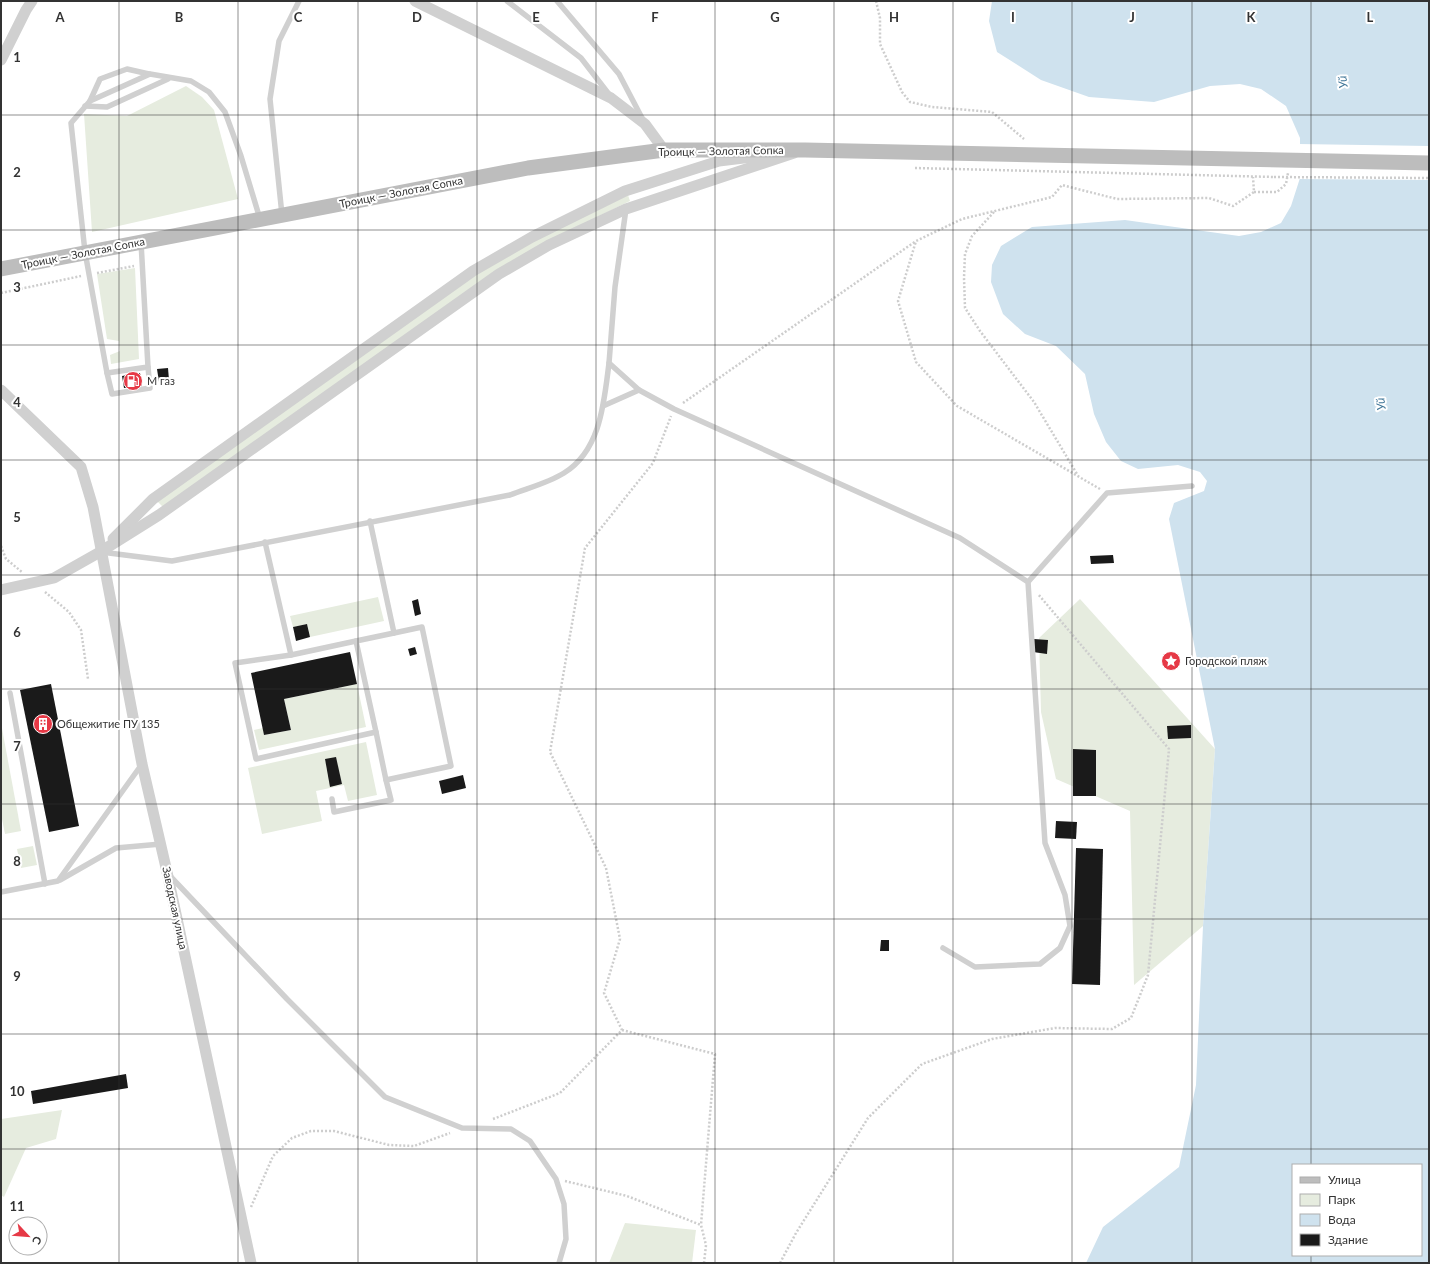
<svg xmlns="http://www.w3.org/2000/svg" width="1430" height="1264" font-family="Lato,sans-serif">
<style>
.green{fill:#e6ecdf}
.water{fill:#cfe2ee;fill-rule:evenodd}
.pier{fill:#fff}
.building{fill:#1a1a1a}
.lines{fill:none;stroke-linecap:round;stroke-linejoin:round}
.path{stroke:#cdcdcd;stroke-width:2.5;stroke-dasharray:2 2;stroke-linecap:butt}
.lane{stroke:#d0d0d0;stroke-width:5.5}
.street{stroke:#d0d0d0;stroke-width:11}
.secondary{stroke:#bdbdbd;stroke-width:15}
.path-bridge{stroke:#cdcdcd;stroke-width:2.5;stroke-dasharray:2 2;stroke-linecap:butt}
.grid{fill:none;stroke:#333;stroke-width:1;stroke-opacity:0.55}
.labels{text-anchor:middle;stroke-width:4;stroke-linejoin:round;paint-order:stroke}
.street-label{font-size:11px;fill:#333;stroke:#fff}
.poi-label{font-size:11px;fill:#333;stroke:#fff;text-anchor:start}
.water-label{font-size:12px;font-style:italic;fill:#3f7597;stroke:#fff}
.grid-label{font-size:13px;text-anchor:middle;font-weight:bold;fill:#333;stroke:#fff;stroke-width:4;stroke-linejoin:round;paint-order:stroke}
</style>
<rect width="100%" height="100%" fill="#fff"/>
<g class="green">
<path d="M 186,86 L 202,97 L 214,110 L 238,199 L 92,232 L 84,114 L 127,116 Z"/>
<path d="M 628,195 L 630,201 L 568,231 L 163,507 L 157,501 L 469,279 L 513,251 Z"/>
<path d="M 135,268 L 139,359 L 111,364 L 110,355 L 120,351 L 119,341 L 107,339 L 97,274 Z"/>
<path d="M 378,597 L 384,621 L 310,637 L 307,624 L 293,627 L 290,616 Z"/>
<path d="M 1080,599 L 1215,749 L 1203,926 L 1134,985 L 1130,811 L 1056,779 L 1041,712 L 1039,638 Z"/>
<path d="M 357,684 L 366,727 L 259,750 L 254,730 L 263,728 L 264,735 L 291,730 L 284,699 Z"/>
<path d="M 1,723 L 21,831 L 5,834 L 1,814 Z"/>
<path d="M 366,742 L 377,795 L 348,801 L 344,785 L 316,791 L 322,821 L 262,834 L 248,768 Z"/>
<path d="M 33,846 L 37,865 L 21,868 L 17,849 Z"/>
<path d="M 62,1110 L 56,1139 L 26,1148 L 4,1197 L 1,1195 L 1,1119 Z"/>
<path d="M 625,1223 L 696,1230 L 692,1263 L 609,1263 Z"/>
</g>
<path class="water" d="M 992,1 L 1429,1 L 1429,1263 L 1086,1263 L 1103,1227 L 1179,1167 L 1196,1085 L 1203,926 L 1215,749 L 1169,519 L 1174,503 L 1204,491 L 1207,481 L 1200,472 L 1178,465 L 1138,469 L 1121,461 L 1106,442 L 1094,414 L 1085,374 L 1056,346 L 1025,334 L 1003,314 L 991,282 L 992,265 L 1001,246 L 1032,227 L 1125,220 L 1239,236 L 1261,232 L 1281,223 L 1291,206 L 1300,178 L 1300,138 L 1286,106 L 1261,89 L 1240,84 L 1210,86 L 1154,102 L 1089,97 L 1041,80 L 997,52 L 989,21 ZM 1293,1165 L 1421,1165 L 1421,1255 L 1293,1255 Z"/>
<path class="pier" d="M 1298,144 L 1429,146 L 1429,180 L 1298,179 Z"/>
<g class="building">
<path d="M 168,368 L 169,380 L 159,382 L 157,369 Z"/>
<path d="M 140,373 L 142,386 L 124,388 L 122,376 Z"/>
<path d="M 1113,555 L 1114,563 L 1091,564 L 1090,556 Z"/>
<path d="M 418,599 L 421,614 L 415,616 L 412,601 Z"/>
<path d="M 307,624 L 310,637 L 296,641 L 293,627 Z"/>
<path d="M 1034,639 L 1048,640 L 1047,654 L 1033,652 Z"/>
<path d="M 415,647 L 417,654 L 410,656 L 408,649 Z"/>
<path d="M 350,652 L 357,684 L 284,699 L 291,730 L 264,735 L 251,673 Z"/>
<path d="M 51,684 L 79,826 L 49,832 L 20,690 Z"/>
<path d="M 1191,725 L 1191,738 L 1168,739 L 1167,726 Z"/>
<path d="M 1073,749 L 1096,750 L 1096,796 L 1073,796 Z"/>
<path d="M 336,757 L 342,784 L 330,787 L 325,759 Z"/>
<path d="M 463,775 L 466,788 L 442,794 L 439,781 Z"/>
<path d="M 1056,821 L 1077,822 L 1076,839 L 1055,838 Z"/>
<path d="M 1076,848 L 1103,849 L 1100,985 L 1072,984 Z"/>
<path d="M 881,940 L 889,940 L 889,951 L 880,951 Z"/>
<path d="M 126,1074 L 128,1088 L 33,1104 L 31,1091 Z"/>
</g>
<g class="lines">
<g class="path">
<path d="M 876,1 L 880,18 L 880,44 L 902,92 L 910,102 L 932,107 L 992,112 L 1024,139"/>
<path d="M 915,168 L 1274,177"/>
<path d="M 1254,192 L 1277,192 L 1286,184 L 1288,173"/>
<path d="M 994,212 L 972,236 L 965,254 L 964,278 L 965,308 L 980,331 L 1034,402 L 1077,474"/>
<path d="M 97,273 L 134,266"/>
<path d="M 1,293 L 81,276"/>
<path d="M 683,403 L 916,241"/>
<path d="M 1100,489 L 957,406 L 916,362 L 898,301 L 916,241 L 962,219 L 1052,197 L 1062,185 L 1117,199 L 1209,198 L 1233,206 L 1254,192 L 1253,177"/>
<path d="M 1,546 L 6,559 L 22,572"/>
<path d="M 45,592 L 69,612 L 81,630 L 88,679"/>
<path d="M 622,1030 L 715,1054 L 701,1225"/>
<path d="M 493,1119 L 560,1093 L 622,1030 L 604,993 L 620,939 L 606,868 L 550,752 L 585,548 L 653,463 L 671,416"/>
<path d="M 565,1181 L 627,1196 L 701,1225 L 706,1245 L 704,1263"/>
<path d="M 251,1207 L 273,1156 L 292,1138 L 311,1131 L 334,1131 L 389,1145 L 414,1146 L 450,1133"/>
<path d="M 780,1263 L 796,1233 L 868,1118 L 922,1064 L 992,1039 L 1055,1028 L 1112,1029 L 1131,1018 L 1148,975 L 1169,749 L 1038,594"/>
</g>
<g class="lane">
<path d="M 507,1 L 581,58 L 608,93"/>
<path d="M 557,1 L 619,74 L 642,118"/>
<path d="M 90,101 L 100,79 L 127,69 L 149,74"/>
<path d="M 85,106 L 107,107 L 168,79"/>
<path d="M 626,209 L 615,287 L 609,363 L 639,390 L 674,409 L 960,538 L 1028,582 L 1045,843 L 1065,895 L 1070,926 L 1060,948 L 1040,964 L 975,967 L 943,948"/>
<path d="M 282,215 L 270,99 L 279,41 L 299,1"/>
<path d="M 141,242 L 148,367 L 107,373 L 85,252 L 71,123 L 90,101 L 150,74 L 191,81 L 209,92 L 225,112 L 241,156 L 260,219"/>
<path d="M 107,373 L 112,394 L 150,388 L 148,367"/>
<path d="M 603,406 L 639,390"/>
<path d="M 265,542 L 291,655 L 356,641"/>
<path d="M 101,552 L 172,561 L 510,495 C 528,488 548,483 564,473 C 601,450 604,402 609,363"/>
<path d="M 1028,582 L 1107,493 L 1192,486"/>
<path d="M 291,655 L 235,663 L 256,759 L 376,732 L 356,641 L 394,633 L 370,521"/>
<path d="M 10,693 L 45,884"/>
<path d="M 376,732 L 386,780 L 451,766 L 422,627 L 394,633"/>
<path d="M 332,799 L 334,812 L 391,800 L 386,780"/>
<path d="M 170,876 L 287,999 L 385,1097 L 462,1128 L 511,1129 L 530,1141 L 556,1179 L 564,1204 L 566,1239 L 559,1263"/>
<path d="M 60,880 L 116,848 L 161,844"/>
<path d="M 1,892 L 58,881 L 142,764"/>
</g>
<g class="street">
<path d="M 415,1 L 611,98 L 645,124 L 664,150"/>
<path d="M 1,60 L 26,10 L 32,1"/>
<path d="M 1,390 L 81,467 L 93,507 L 142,764 L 167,872 L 251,1263"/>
<path d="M 113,539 L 153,499 L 473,271 L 532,237 L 625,191 L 719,161 L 760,156"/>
<path d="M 1,590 L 54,578 L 100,552 L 159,515 L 499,274 L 549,245 L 626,209 L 794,153"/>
</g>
<path class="secondary" d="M 1,269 L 528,168 L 664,150 L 805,150 L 1429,163"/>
<path class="path-bridge" d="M 1274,177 L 1429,178"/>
</g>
<path class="grid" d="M 119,1 L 119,1263M 238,1 L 238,1263M 358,1 L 358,1263M 477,1 L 477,1263M 596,1 L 596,1263M 715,1 L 715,1263M 834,1 L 834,1263M 953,1 L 953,1263M 1072,1 L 1072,1263M 1192,1 L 1192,1263M 1311,1 L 1311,1165M 1,115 L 1429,115M 1,230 L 1429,230M 1,345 L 1429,345M 1,460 L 1429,460M 1,575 L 1429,575M 1,689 L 1429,689M 1,804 L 1429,804M 1,919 L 1429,919M 1,1034 L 1429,1034M 1,1149 L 1429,1149M 1311,1255 L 1311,1263"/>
<defs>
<g id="fuel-disc" transform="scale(1)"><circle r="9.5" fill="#e63946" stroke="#fff"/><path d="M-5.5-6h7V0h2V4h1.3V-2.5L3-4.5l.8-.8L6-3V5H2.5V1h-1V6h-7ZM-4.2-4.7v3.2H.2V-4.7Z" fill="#fff"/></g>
<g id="sight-disc" transform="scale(1)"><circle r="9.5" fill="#e63946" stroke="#fff"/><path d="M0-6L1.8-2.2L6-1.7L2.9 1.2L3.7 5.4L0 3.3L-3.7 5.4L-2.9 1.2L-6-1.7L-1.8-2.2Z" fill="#fff"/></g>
<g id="building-disc" transform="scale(1)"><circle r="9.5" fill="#e63946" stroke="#fff"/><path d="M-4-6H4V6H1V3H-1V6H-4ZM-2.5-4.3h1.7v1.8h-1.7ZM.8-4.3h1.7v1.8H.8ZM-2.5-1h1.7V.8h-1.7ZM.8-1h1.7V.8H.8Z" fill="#fff"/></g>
</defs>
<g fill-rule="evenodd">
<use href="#fuel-disc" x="133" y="381"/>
<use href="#sight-disc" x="1171" y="661"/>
<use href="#building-disc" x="43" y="724"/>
</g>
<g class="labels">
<g class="street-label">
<text transform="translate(721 151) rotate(-1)" y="4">Троицк — Золотая Сопка</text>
<text transform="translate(401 192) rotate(-11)" y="4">Троицк — Золотая Сопка</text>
<text transform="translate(83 253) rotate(-11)" y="4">Троицк — Золотая Сопка</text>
<text transform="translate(175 908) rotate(78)" y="4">Заводская улица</text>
</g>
<g class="poi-label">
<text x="147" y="385">М газ</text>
<text x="1185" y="665">Городской пляж</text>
<text x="57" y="728">Общежитие ПУ 135</text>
</g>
<g class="water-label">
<text transform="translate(1343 82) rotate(-97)" y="4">Уй</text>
<text transform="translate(1381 404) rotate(-97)" y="4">Уй</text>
</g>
</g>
<g class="grid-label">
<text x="60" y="22">A</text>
<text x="179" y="22">B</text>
<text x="298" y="22">C</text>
<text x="417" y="22">D</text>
<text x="536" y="22">E</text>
<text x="655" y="22">F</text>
<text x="775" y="22">G</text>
<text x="894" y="22">H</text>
<text x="1013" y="22">I</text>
<text x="1132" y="22">J</text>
<text x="1251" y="22">K</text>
<text x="1370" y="22">L</text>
<text x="17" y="62">1</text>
<text x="17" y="177">2</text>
<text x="17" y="292">3</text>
<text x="17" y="407">4</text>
<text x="17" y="522">5</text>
<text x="17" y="637">6</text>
<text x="17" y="751">7</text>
<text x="17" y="866">8</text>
<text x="17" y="981">9</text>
<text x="17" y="1096">10</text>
<text x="17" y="1211">11</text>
</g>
<rect width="1430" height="1264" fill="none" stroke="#333333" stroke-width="4"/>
<rect x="1292" y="1164" width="130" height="92" fill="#ffffff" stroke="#adadad"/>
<rect x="1300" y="1177" width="20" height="6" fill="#bdbdbd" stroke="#adadad"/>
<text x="1328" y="1184" font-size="12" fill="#333333">Улица</text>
<rect x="1300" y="1194" width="20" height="12" fill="#e6ecdf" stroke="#adadad"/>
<text x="1328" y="1204" font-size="12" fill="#333333">Парк</text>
<rect x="1300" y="1214" width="20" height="12" fill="#cfe2ee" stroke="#adadad"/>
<text x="1328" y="1224" font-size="12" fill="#333333">Вода</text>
<rect x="1300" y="1234" width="20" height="12" fill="#1a1a1a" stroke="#adadad"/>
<text x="1328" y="1244" font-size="12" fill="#333333">Здание</text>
<g transform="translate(28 1236) rotate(116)"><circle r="19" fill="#ffffff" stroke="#adadad"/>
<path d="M0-3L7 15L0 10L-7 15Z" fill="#e63946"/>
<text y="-6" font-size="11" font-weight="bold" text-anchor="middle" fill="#333333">С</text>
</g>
</svg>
